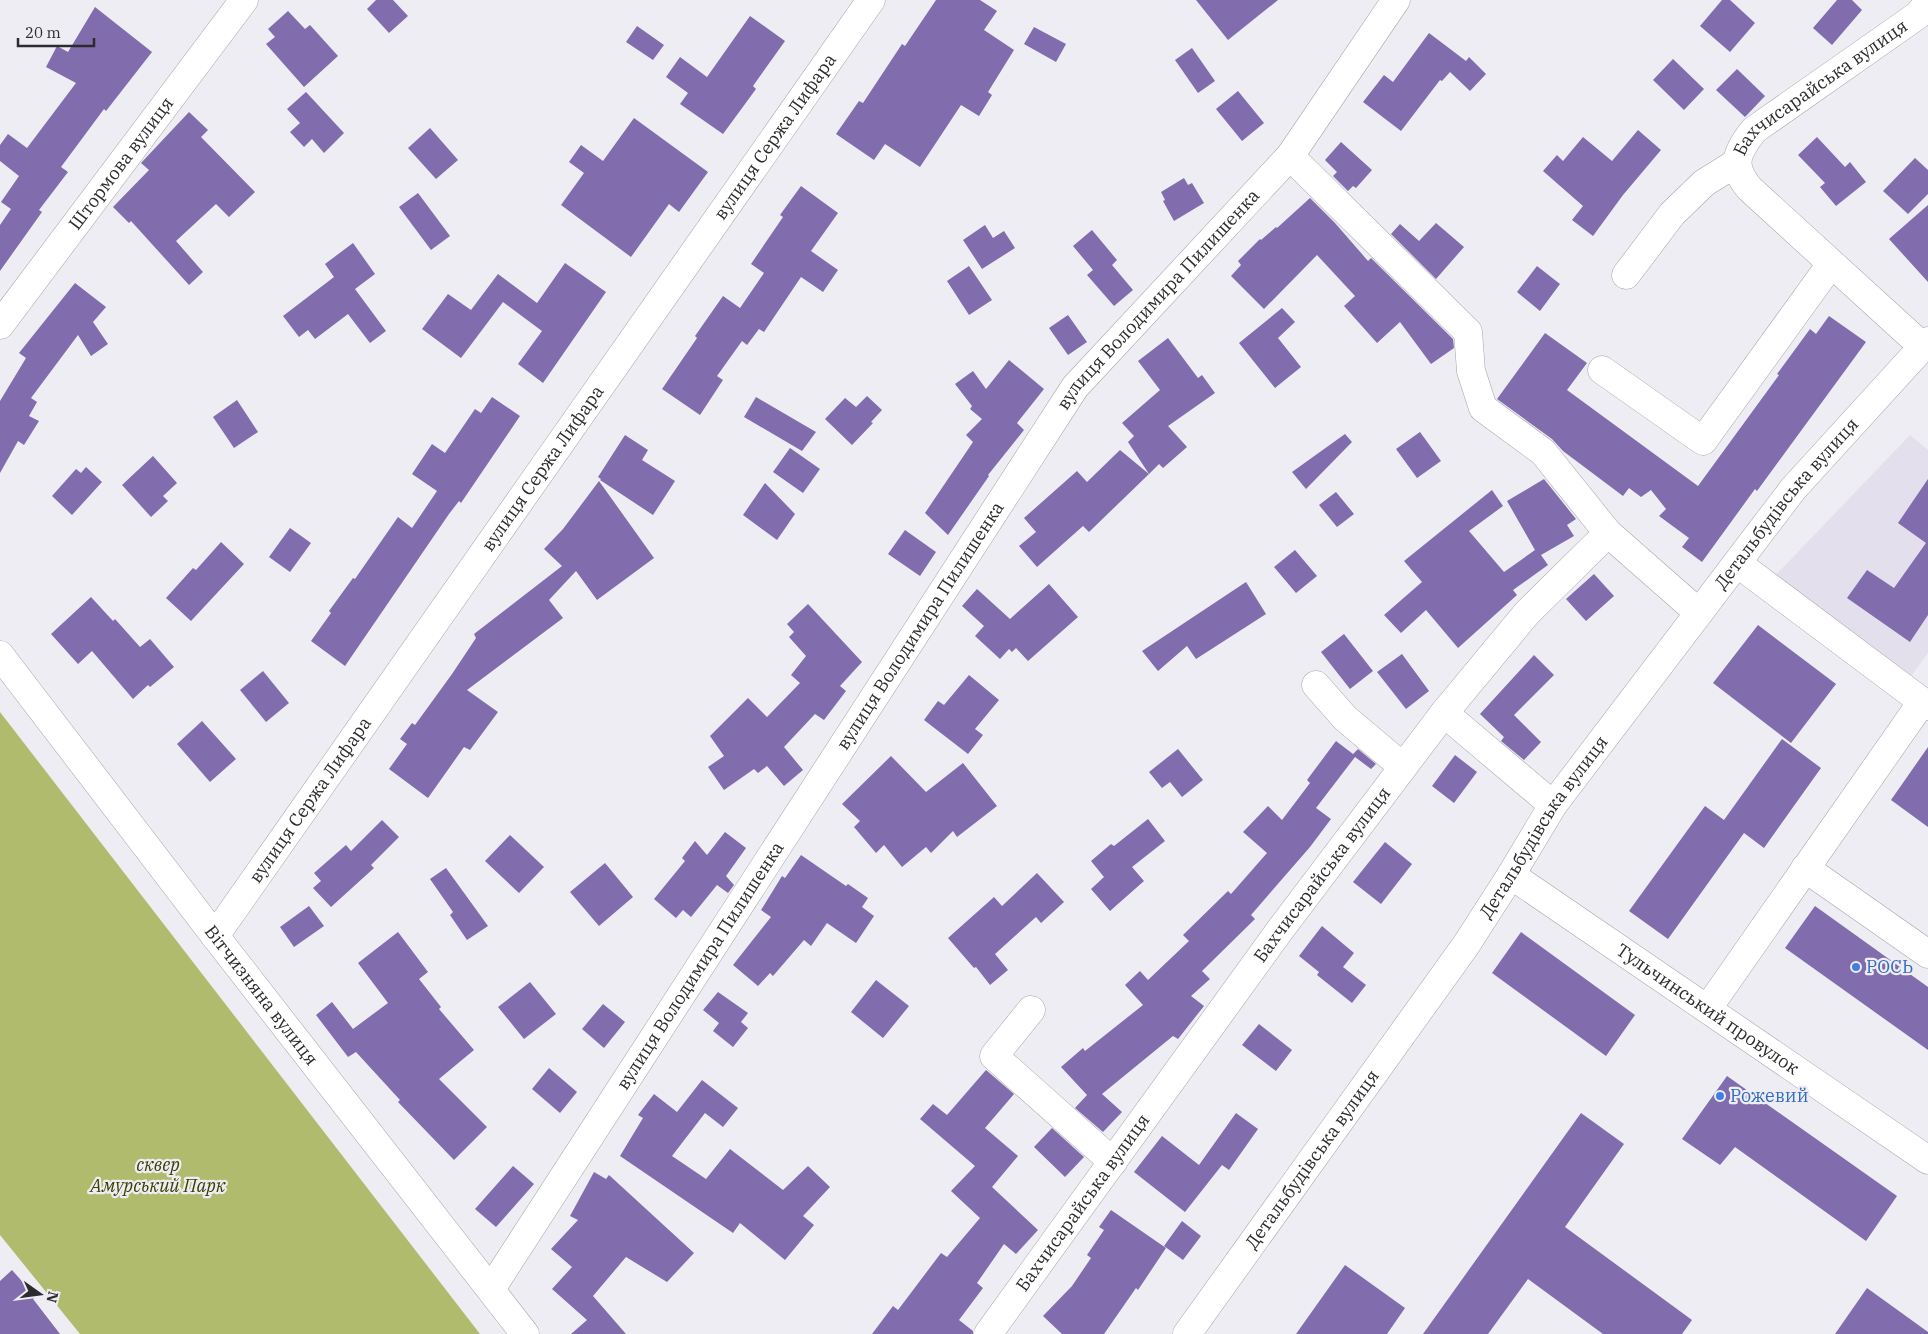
<svg xmlns="http://www.w3.org/2000/svg" width="1928" height="1334" font-family="'IBM Plex Serif',serif">
<style>
.built{fill:#e3dfed}
.forest{fill:#b0bb6d}
.building{fill:#816cae}
.lines{fill:none;stroke-linecap:round;stroke-linejoin:round}
.minor-casing{stroke:#a6a4aa;stroke-width:29}
.minor{stroke:#fff;stroke-width:28}
.shop-dot{fill:#3f7fe0;stroke:#eeedf3;stroke-width:2}
.labels{text-anchor:middle;stroke-width:4.5;stroke-linejoin:round;paint-order:stroke}
.street-label{font-size:18px;fill:#2c2c2e;stroke:#eeedf3}
.shop-label{font-size:18px;fill:#366cbe;stroke:#eeedf3;text-anchor:start}
.park-label{font-size:18px;font-style:italic;fill:#3a4001;stroke:#eeedf3}
</style>
<rect width="100%" height="100%" fill="#eeedf3"/>
<path class="built" d="M 1910,435 L 1928,450 L 1928,653 L 1909,679 L 1771,580 Z"/>
<path class="forest" d="M 0,712 L 480,1334 L 80,1334 L 0,1235 Z"/>
<g class="building">
<path d="M 376,0 L 393,0 L 408,16 L 389,33 L 367,9 Z"/>
<path d="M 936,0 L 980,0 L 997,11 L 984,30 L 1014,50 L 988,92 L 992,95 L 979,116 L 961,105 L 920,167 L 885,144 L 874,160 L 836,134 L 859,101 L 863,103 L 902,44 L 905,46 Z"/>
<path d="M 1196,0 L 1278,0 L 1228,40 Z"/>
<path d="M 1722,0 L 1730,0 L 1755,23 L 1730,52 L 1700,26 Z"/>
<path d="M 1837,0 L 1852,0 L 1862,10 L 1832,45 L 1813,28 Z"/>
<path d="M 95,7 L 152,52 L 106,111 L 104,109 L 61,167 L 68,172 L 39,210 L 42,212 L 0,271 L 0,225 L 11,209 L 1,202 L 19,176 L 0,161 L 0,145 L 8,134 L 27,148 L 76,83 L 46,67 L 57,46 L 68,52 Z"/>
<path d="M 288,11 L 305,29 L 310,25 L 338,56 L 304,87 L 266,44 L 275,37 L 268,29 Z"/>
<path d="M 750,16 L 785,41 L 753,86 L 756,89 L 723,134 L 680,104 L 688,93 L 666,77 L 680,57 L 707,77 Z"/>
<path d="M 637,26 L 664,45 L 653,60 L 626,42 Z"/>
<path d="M 1034,27 L 1066,44 L 1056,62 L 1024,44 Z"/>
<path d="M 1429,33 L 1466,61 L 1469,57 L 1486,74 L 1470,91 L 1450,72 L 1442,81 L 1440,80 L 1401,131 L 1363,102 L 1384,75 L 1393,82 Z"/>
<path d="M 1192,48 L 1215,81 L 1198,93 L 1175,60 Z"/>
<path d="M 1673,59 L 1704,89 L 1684,110 L 1653,80 Z"/>
<path d="M 1737,69 L 1765,96 L 1745,117 L 1716,90 Z"/>
<path d="M 1238,91 L 1264,123 L 1242,141 L 1216,109 Z"/>
<path d="M 306,92 L 344,133 L 324,153 L 312,139 L 304,147 L 290,132 L 300,123 L 287,109 Z"/>
<path d="M 189,112 L 208,130 L 201,137 L 255,192 L 229,217 L 216,204 L 176,241 L 203,272 L 189,285 L 131,221 L 129,223 L 113,207 L 149,170 L 141,163 Z"/>
<path d="M 634,118 L 708,172 L 679,212 L 669,204 L 631,257 L 561,205 L 584,173 L 569,162 L 581,145 L 603,161 Z"/>
<path d="M 430,128 L 458,160 L 436,179 L 408,148 Z"/>
<path d="M 1638,130 L 1661,150 L 1623,195 L 1593,236 L 1572,220 L 1583,206 L 1543,171 L 1557,155 L 1563,161 L 1583,137 L 1612,161 Z"/>
<path d="M 1817,137 L 1845,167 L 1850,162 L 1866,182 L 1836,206 L 1820,187 L 1825,183 L 1798,155 Z"/>
<path d="M 1341,142 L 1372,170 L 1356,188 L 1353,186 L 1348,191 L 1333,176 L 1337,172 L 1325,160 Z"/>
<path d="M 1915,158 L 1928,170 L 1928,194 L 1908,214 L 1883,191 Z"/>
<path d="M 1184,178 L 1188,185 L 1192,183 L 1204,203 L 1174,221 L 1163,201 L 1165,200 L 1161,192 Z"/>
<path d="M 801,186 L 838,213 L 811,251 L 838,270 L 823,292 L 801,277 L 764,332 L 759,329 L 747,345 L 742,341 L 717,376 L 723,380 L 700,415 L 662,389 L 697,338 L 695,336 L 723,296 L 740,308 L 764,273 L 751,264 L 783,217 L 780,215 Z"/>
<path d="M 418,193 L 450,236 L 431,250 L 399,207 Z"/>
<path d="M 1310,198 L 1335,223 L 1368,261 L 1371,258 L 1453,339 L 1454,348 L 1431,364 L 1400,322 L 1377,343 L 1344,306 L 1355,296 L 1317,255 L 1264,309 L 1231,276 L 1241,265 L 1238,261 L 1260,239 L 1261,240 L 1276,227 L 1277,228 Z"/>
<path d="M 1928,205 L 1928,282 L 1889,239 Z"/>
<path d="M 1436,223 L 1464,247 L 1436,279 L 1391,234 L 1400,224 L 1419,241 Z"/>
<path d="M 985,225 L 993,238 L 1004,231 L 1015,248 L 982,269 L 963,240 Z"/>
<path d="M 1092,230 L 1117,260 L 1112,265 L 1133,290 L 1114,306 L 1087,275 L 1093,270 L 1073,246 Z"/>
<path d="M 353,243 L 375,274 L 355,289 L 386,331 L 370,343 L 348,314 L 315,339 L 308,330 L 299,337 L 283,316 L 334,277 L 325,264 Z"/>
<path d="M 565,263 L 606,292 L 543,383 L 518,364 L 542,331 L 503,302 L 461,358 L 422,329 L 448,294 L 471,310 L 498,274 L 537,303 Z"/>
<path d="M 969,266 L 992,300 L 969,315 L 947,281 Z"/>
<path d="M 1537,266 L 1560,284 L 1540,311 L 1517,292 Z"/>
<path d="M 75,283 L 106,307 L 93,322 L 108,344 L 91,356 L 78,335 L 31,398 L 37,402 L 29,416 L 39,421 L 24,445 L 18,441 L 0,473 L 0,401 L 26,358 L 19,353 Z"/>
<path d="M 1282,308 L 1295,322 L 1278,338 L 1301,367 L 1275,388 L 1239,343 Z"/>
<path d="M 1068,315 L 1087,342 L 1068,355 L 1049,328 Z"/>
<path d="M 1829,316 L 1866,342 L 1757,491 L 1755,489 L 1702,562 L 1682,547 L 1689,538 L 1659,516 L 1666,509 L 1651,490 L 1641,497 L 1629,488 L 1623,496 L 1563,451 L 1552,439 L 1497,399 L 1545,333 L 1587,363 L 1567,390 L 1698,486 L 1779,375 L 1777,374 L 1810,329 L 1816,334 Z"/>
<path d="M 1168,338 L 1198,378 L 1202,375 L 1215,393 L 1168,426 L 1187,447 L 1163,468 L 1159,464 L 1149,474 L 1128,442 L 1134,436 L 1122,423 L 1160,390 L 1138,361 Z"/>
<path d="M 1009,360 L 1044,389 L 1017,423 L 1024,430 L 988,475 L 989,476 L 948,535 L 925,513 L 973,442 L 966,435 L 982,419 L 970,409 L 972,406 L 955,384 L 973,371 L 986,389 Z"/>
<path d="M 867,396 L 882,410 L 871,422 L 873,423 L 852,445 L 825,419 L 845,398 L 856,407 Z"/>
<path d="M 492,397 L 520,416 L 461,503 L 459,501 L 449,514 L 345,666 L 311,641 L 331,613 L 329,611 L 353,578 L 355,579 L 398,517 L 412,528 L 437,491 L 412,474 L 432,444 L 445,453 L 475,409 L 481,413 Z"/>
<path d="M 756,397 L 816,432 L 802,451 L 744,417 Z"/>
<path d="M 237,400 L 258,432 L 234,448 L 213,417 Z"/>
<path d="M 1420,432 L 1441,461 L 1417,478 L 1396,449 Z"/>
<path d="M 1345,434 L 1352,442 L 1306,489 L 1292,472 Z"/>
<path d="M 625,435 L 648,450 L 642,460 L 675,481 L 653,515 L 600,480 L 601,479 L 598,477 Z"/>
<path d="M 790,448 L 820,469 L 803,493 L 773,472 Z"/>
<path d="M 1120,450 L 1149,474 L 1089,532 L 1083,526 L 1037,567 L 1019,546 L 1036,532 L 1024,518 L 1077,471 L 1087,482 Z"/>
<path d="M 153,456 L 177,483 L 163,496 L 168,501 L 151,517 L 122,485 Z"/>
<path d="M 86,467 L 102,482 L 72,515 L 52,496 L 76,469 L 81,473 Z"/>
<path d="M 1544,479 L 1576,519 L 1567,525 L 1574,536 L 1541,555 L 1548,565 L 1513,590 L 1517,595 L 1458,648 L 1426,610 L 1401,633 L 1384,615 L 1422,582 L 1404,561 L 1492,490 L 1503,506 L 1469,531 L 1504,572 L 1535,550 L 1507,501 Z"/>
<path d="M 1928,479 L 1928,615 L 1910,642 L 1847,598 L 1867,570 L 1894,588 L 1926,543 L 1898,523 Z"/>
<path d="M 599,481 L 654,558 L 597,600 L 576,571 L 549,600 L 563,618 L 467,690 L 498,712 L 470,750 L 464,747 L 428,798 L 389,769 L 407,744 L 400,739 L 412,723 L 415,725 L 452,674 L 476,638 L 474,634 L 562,566 L 544,549 L 563,529 Z"/>
<path d="M 765,483 L 795,514 L 777,540 L 743,515 Z"/>
<path d="M 1336,492 L 1354,514 L 1337,527 L 1319,505 Z"/>
<path d="M 290,528 L 311,543 L 290,572 L 269,557 Z"/>
<path d="M 905,530 L 936,552 L 920,576 L 888,554 Z"/>
<path d="M 221,542 L 244,564 L 191,621 L 166,598 L 193,568 L 196,570 Z"/>
<path d="M 1295,550 L 1317,576 L 1296,593 L 1274,567 Z"/>
<path d="M 1594,574 L 1614,596 L 1586,621 L 1566,599 Z"/>
<path d="M 1246,582 L 1266,614 L 1196,659 L 1187,646 L 1158,671 L 1142,651 Z"/>
<path d="M 1049,584 L 1078,617 L 1028,661 L 1016,648 L 1012,652 L 1009,649 L 1000,659 L 975,636 L 984,626 L 962,606 L 977,589 L 1010,619 Z"/>
<path d="M 91,597 L 113,621 L 115,619 L 140,647 L 150,639 L 174,667 L 150,687 L 148,685 L 133,699 L 92,651 L 78,664 L 51,634 Z"/>
<path d="M 808,604 L 862,662 L 840,686 L 846,691 L 824,720 L 815,714 L 784,747 L 803,770 L 784,786 L 767,766 L 758,773 L 754,769 L 724,790 L 708,767 L 724,756 L 710,736 L 748,698 L 767,717 L 800,683 L 791,675 L 806,656 L 789,637 L 794,632 L 787,624 Z"/>
<path d="M 1758,625 L 1836,684 L 1791,743 L 1713,683 Z"/>
<path d="M 1344,634 L 1373,671 L 1350,689 L 1321,652 Z"/>
<path d="M 1402,654 L 1429,691 L 1406,709 L 1377,672 Z"/>
<path d="M 1534,655 L 1554,675 L 1514,715 L 1541,742 L 1524,760 L 1501,741 L 1504,737 L 1480,714 Z"/>
<path d="M 263,671 L 289,703 L 266,722 L 240,690 Z"/>
<path d="M 969,675 L 999,700 L 975,729 L 983,735 L 968,754 L 924,720 L 938,701 L 944,705 Z"/>
<path d="M 202,721 L 236,759 L 210,782 L 177,744 Z"/>
<path d="M 1782,739 L 1821,768 L 1764,848 L 1744,833 L 1668,939 L 1629,911 L 1705,806 L 1724,820 Z"/>
<path d="M 1336,741 L 1353,754 L 1358,749 L 1376,764 L 1371,769 L 1355,757 L 1316,808 L 1331,819 L 1310,847 L 1251,915 L 1255,919 L 1202,971 L 1210,979 L 1191,996 L 1204,1006 L 1178,1039 L 1173,1036 L 1102,1094 L 1122,1112 L 1103,1132 L 1075,1108 L 1087,1095 L 1061,1067 L 1083,1048 L 1085,1051 L 1143,1005 L 1125,985 L 1140,971 L 1148,980 L 1189,941 L 1183,935 L 1228,891 L 1231,894 L 1267,853 L 1243,832 L 1268,806 L 1282,820 L 1310,783 L 1307,780 Z"/>
<path d="M 1928,747 L 1928,827 L 1891,800 Z"/>
<path d="M 1178,749 L 1203,780 L 1182,797 L 1170,782 L 1162,788 L 1149,772 Z"/>
<path d="M 1455,755 L 1477,772 L 1454,803 L 1432,786 Z"/>
<path d="M 891,756 L 926,792 L 963,763 L 997,806 L 957,837 L 953,831 L 931,853 L 926,847 L 902,867 L 884,845 L 876,853 L 854,827 L 860,821 L 842,804 Z"/>
<path d="M 1148,819 L 1165,841 L 1132,867 L 1144,881 L 1110,911 L 1091,889 L 1104,877 L 1091,861 L 1111,844 L 1114,846 Z"/>
<path d="M 382,820 L 399,837 L 371,865 L 374,868 L 331,907 L 313,888 L 321,881 L 314,873 L 346,845 L 351,851 Z"/>
<path d="M 725,832 L 746,848 L 726,876 L 734,885 L 728,893 L 717,885 L 691,917 L 683,910 L 676,918 L 654,899 L 685,861 L 682,858 L 695,841 L 707,855 Z"/>
<path d="M 510,835 L 544,867 L 519,893 L 485,861 Z"/>
<path d="M 1385,842 L 1412,864 L 1381,904 L 1353,882 Z"/>
<path d="M 801,855 L 846,886 L 848,884 L 868,898 L 862,907 L 874,916 L 856,943 L 827,923 L 811,946 L 804,940 L 773,976 L 770,973 L 758,986 L 733,965 L 771,917 L 761,910 L 782,876 L 785,878 Z"/>
<path d="M 605,863 L 633,897 L 599,926 L 570,892 Z"/>
<path d="M 446,868 L 488,926 L 467,940 L 450,915 L 453,912 L 430,879 Z"/>
<path d="M 1037,873 L 1064,902 L 1041,923 L 1036,917 L 995,954 L 1008,970 L 990,985 L 976,967 L 974,968 L 948,938 L 994,897 L 1002,906 Z"/>
<path d="M 309,906 L 324,926 L 294,947 L 280,927 Z"/>
<path d="M 1815,906 L 1928,987 L 1928,1050 L 1785,948 Z"/>
<path d="M 1322,926 L 1354,953 L 1343,967 L 1366,985 L 1352,1003 L 1317,975 L 1319,972 L 1299,956 Z"/>
<path d="M 398,932 L 428,972 L 419,979 L 441,1007 L 439,1009 L 474,1050 L 439,1079 L 487,1127 L 454,1160 L 398,1102 L 400,1100 L 356,1052 L 348,1057 L 316,1015 L 332,1002 L 353,1029 L 388,1003 L 358,963 Z"/>
<path d="M 1521,932 L 1635,1015 L 1606,1056 L 1492,973 Z"/>
<path d="M 876,980 L 909,1006 L 883,1038 L 851,1012 Z"/>
<path d="M 530,982 L 556,1014 L 524,1039 L 498,1007 Z"/>
<path d="M 718,992 L 748,1013 L 741,1022 L 748,1028 L 733,1047 L 713,1031 L 719,1023 L 703,1010 Z"/>
<path d="M 603,1004 L 625,1022 L 604,1048 L 582,1029 Z"/>
<path d="M 1259,1024 L 1292,1050 L 1276,1071 L 1242,1045 Z"/>
<path d="M 549,1068 L 577,1092 L 560,1113 L 532,1089 Z"/>
<path d="M 986,1070 L 1014,1094 L 985,1128 L 1018,1156 L 992,1187 L 1038,1230 L 1016,1254 L 1004,1244 L 977,1283 L 983,1288 L 959,1320 L 973,1331 L 973,1334 L 872,1334 L 893,1306 L 898,1310 L 941,1253 L 947,1257 L 980,1218 L 951,1191 L 975,1166 L 920,1119 L 933,1104 L 947,1115 Z"/>
<path d="M 1727,1076 L 1897,1196 L 1866,1241 L 1735,1147 L 1720,1165 L 1682,1139 Z"/>
<path d="M 702,1080 L 738,1108 L 723,1127 L 705,1113 L 672,1156 L 706,1179 L 730,1149 L 783,1190 L 808,1166 L 830,1187 L 803,1216 L 814,1225 L 785,1260 L 740,1223 L 733,1233 L 620,1156 L 643,1118 L 638,1115 L 654,1094 L 677,1112 Z"/>
<path d="M 1236,1113 L 1258,1129 L 1229,1170 L 1222,1165 L 1185,1212 L 1134,1172 L 1162,1136 L 1199,1165 Z"/>
<path d="M 1581,1113 L 1624,1144 L 1565,1227 L 1692,1320 L 1682,1334 L 1603,1334 L 1528,1279 L 1488,1334 L 1423,1334 Z"/>
<path d="M 1052,1128 L 1084,1157 L 1065,1177 L 1034,1147 Z"/>
<path d="M 513,1166 L 534,1184 L 496,1227 L 475,1209 Z"/>
<path d="M 594,1172 L 606,1179 L 609,1175 L 694,1253 L 667,1282 L 626,1257 L 593,1296 L 626,1334 L 571,1334 L 587,1320 L 552,1289 L 572,1267 L 551,1249 L 578,1220 L 570,1216 Z"/>
<path d="M 1111,1210 L 1166,1248 L 1138,1290 L 1136,1288 L 1104,1334 L 1062,1334 L 1043,1316 L 1072,1286 L 1091,1258 L 1087,1255 L 1104,1230 L 1099,1227 Z"/>
<path d="M 1182,1221 L 1201,1236 L 1183,1260 L 1164,1246 Z"/>
<path d="M 1345,1265 L 1405,1308 L 1387,1334 L 1296,1334 Z"/>
<path d="M 12,1270 L 36,1297 L 33,1299 L 60,1334 L 0,1334 L 0,1281 Z"/>
<path d="M 1867,1288 L 1928,1332 L 1928,1334 L 1835,1334 Z"/>
</g>
<g class="lines">
<g class="minor-casing">
<g id="minor">
<path d="M 1290,156 L 1468,332 L 1471,371 L 1483,408 L 1543,452 L 1608,533"/>
<path d="M 1626,275 L 1672,214 L 1704,183 L 1736,163"/>
<path id="s1" d="M 0,325 L 244,0"/>
<path id="s2" d="M 1922,346 L 1750,189 C 1730,166 1736,153 1754,130 L 1918,15 L 1928,3"/>
<path d="M 1602,370 L 1703,441 L 1831,264"/>
<path d="M 1737,563 L 1928,706"/>
<path id="s3" d="M 0,655 L 215,936 L 525,1334"/>
<path d="M 1316,685 L 1345,718 L 1403,767"/>
<path d="M 1444,713 L 1553,805"/>
<path d="M 1805,868 L 1928,954"/>
<path id="s4" d="M 1511,875 L 1928,1160"/>
<path id="s5" d="M 215,936 L 871,0"/>
<path d="M 1708,1008 L 1922,702"/>
<path d="M 1031,1010 L 994,1056 L 1113,1162"/>
<path id="s6" d="M 491,1289 L 1075,387 L 1290,156 L 1396,0"/>
<path id="s7" d="M 988,1334 L 1280,930 L 1444,713 L 1527,613 L 1608,533 L 1699,613"/>
<path id="s8" d="M 1187,1334 L 1466,945 L 1511,875 L 1553,805 L 1793,489 L 1928,341"/>
</g>
</g>
<use href="#minor" class="minor"/>
</g>
<g class="shop-dot">
<circle cx="1856" cy="967" r="5"/>
<circle cx="1720" cy="1096" r="5"/>
</g>
<g class="labels">
<g class="street-label">
<text dy="6" stroke="none"><textPath href="#s2" startOffset="378">Бахчисарайська вулиця</textPath></text>
<text dy="6" stroke="none"><textPath href="#s5" startOffset="976">вулиця Сержа Лифара</textPath></text>
<text dy="6" stroke="none"><textPath href="#s1" startOffset="202">Штормова вулиця</textPath></text>
<text dy="6" stroke="none"><textPath href="#s6" startOffset="1195">вулиця Володимира Пилишенка</textPath></text>
<text dy="6" stroke="none"><textPath href="#s5" startOffset="571">вулиця Сержа Лифара</textPath></text>
<text dy="6" stroke="none"><textPath href="#s8" startOffset="1025">Детальбудівська вулиця</textPath></text>
<text dy="6" stroke="none"><textPath href="#s6" startOffset="790">вулиця Володимира Пилишенка</textPath></text>
<text dy="6" stroke="none"><textPath href="#s5" startOffset="166">вулиця Сержа Лифара</textPath></text>
<text dy="6" stroke="none"><textPath href="#s8" startOffset="620">Детальбудівська вулиця</textPath></text>
<text dy="6" stroke="none"><textPath href="#s7" startOffset="568">Бахчисарайська вулиця</textPath></text>
<text dy="6" stroke="none"><textPath href="#s6" startOffset="385">вулиця Володимира Пилишенка</textPath></text>
<text dy="6" stroke="none"><textPath href="#s3" startOffset="429">Вітчизняна вулиця</textPath></text>
<text dy="6" stroke="none"><textPath href="#s4" startOffset="238">Тульчинський провулок</textPath></text>
<text dy="6" stroke="none"><textPath href="#s8" startOffset="215">Детальбудівська вулиця</textPath></text>
<text dy="6" stroke="none"><textPath href="#s7" startOffset="162">Бахчисарайська вулиця</textPath></text>
</g>
<g class="shop-label">
<text x="1866" y="973">РОСЬ</text>
<text x="1730" y="1102">Рожевий</text>
</g>
<g class="park-label">
<text x="158" y="1171">сквер<tspan x="158" dy="21">Амурський Парк</tspan></text>
</g>
</g>
<g transform="translate(40 1294) rotate(104)" stroke="#eeedf3" stroke-width="4" paint-order="stroke">
<path d="M0-4L9 19L0 12L-9 19Z" fill="#2c2c2e"/>
<text y="-8" font-size="14" font-weight="bold" text-anchor="middle" fill="#2c2c2e">N</text>
</g>
<path d="M18 38v8h76v-8" fill="none" stroke="#2c2c2e" stroke-width="2.5"/>
<text x="25" y="38" font-size="15" fill="#2c2c2e" stroke="#eeedf3" stroke-width="4" paint-order="stroke">20 m</text>
</svg>
